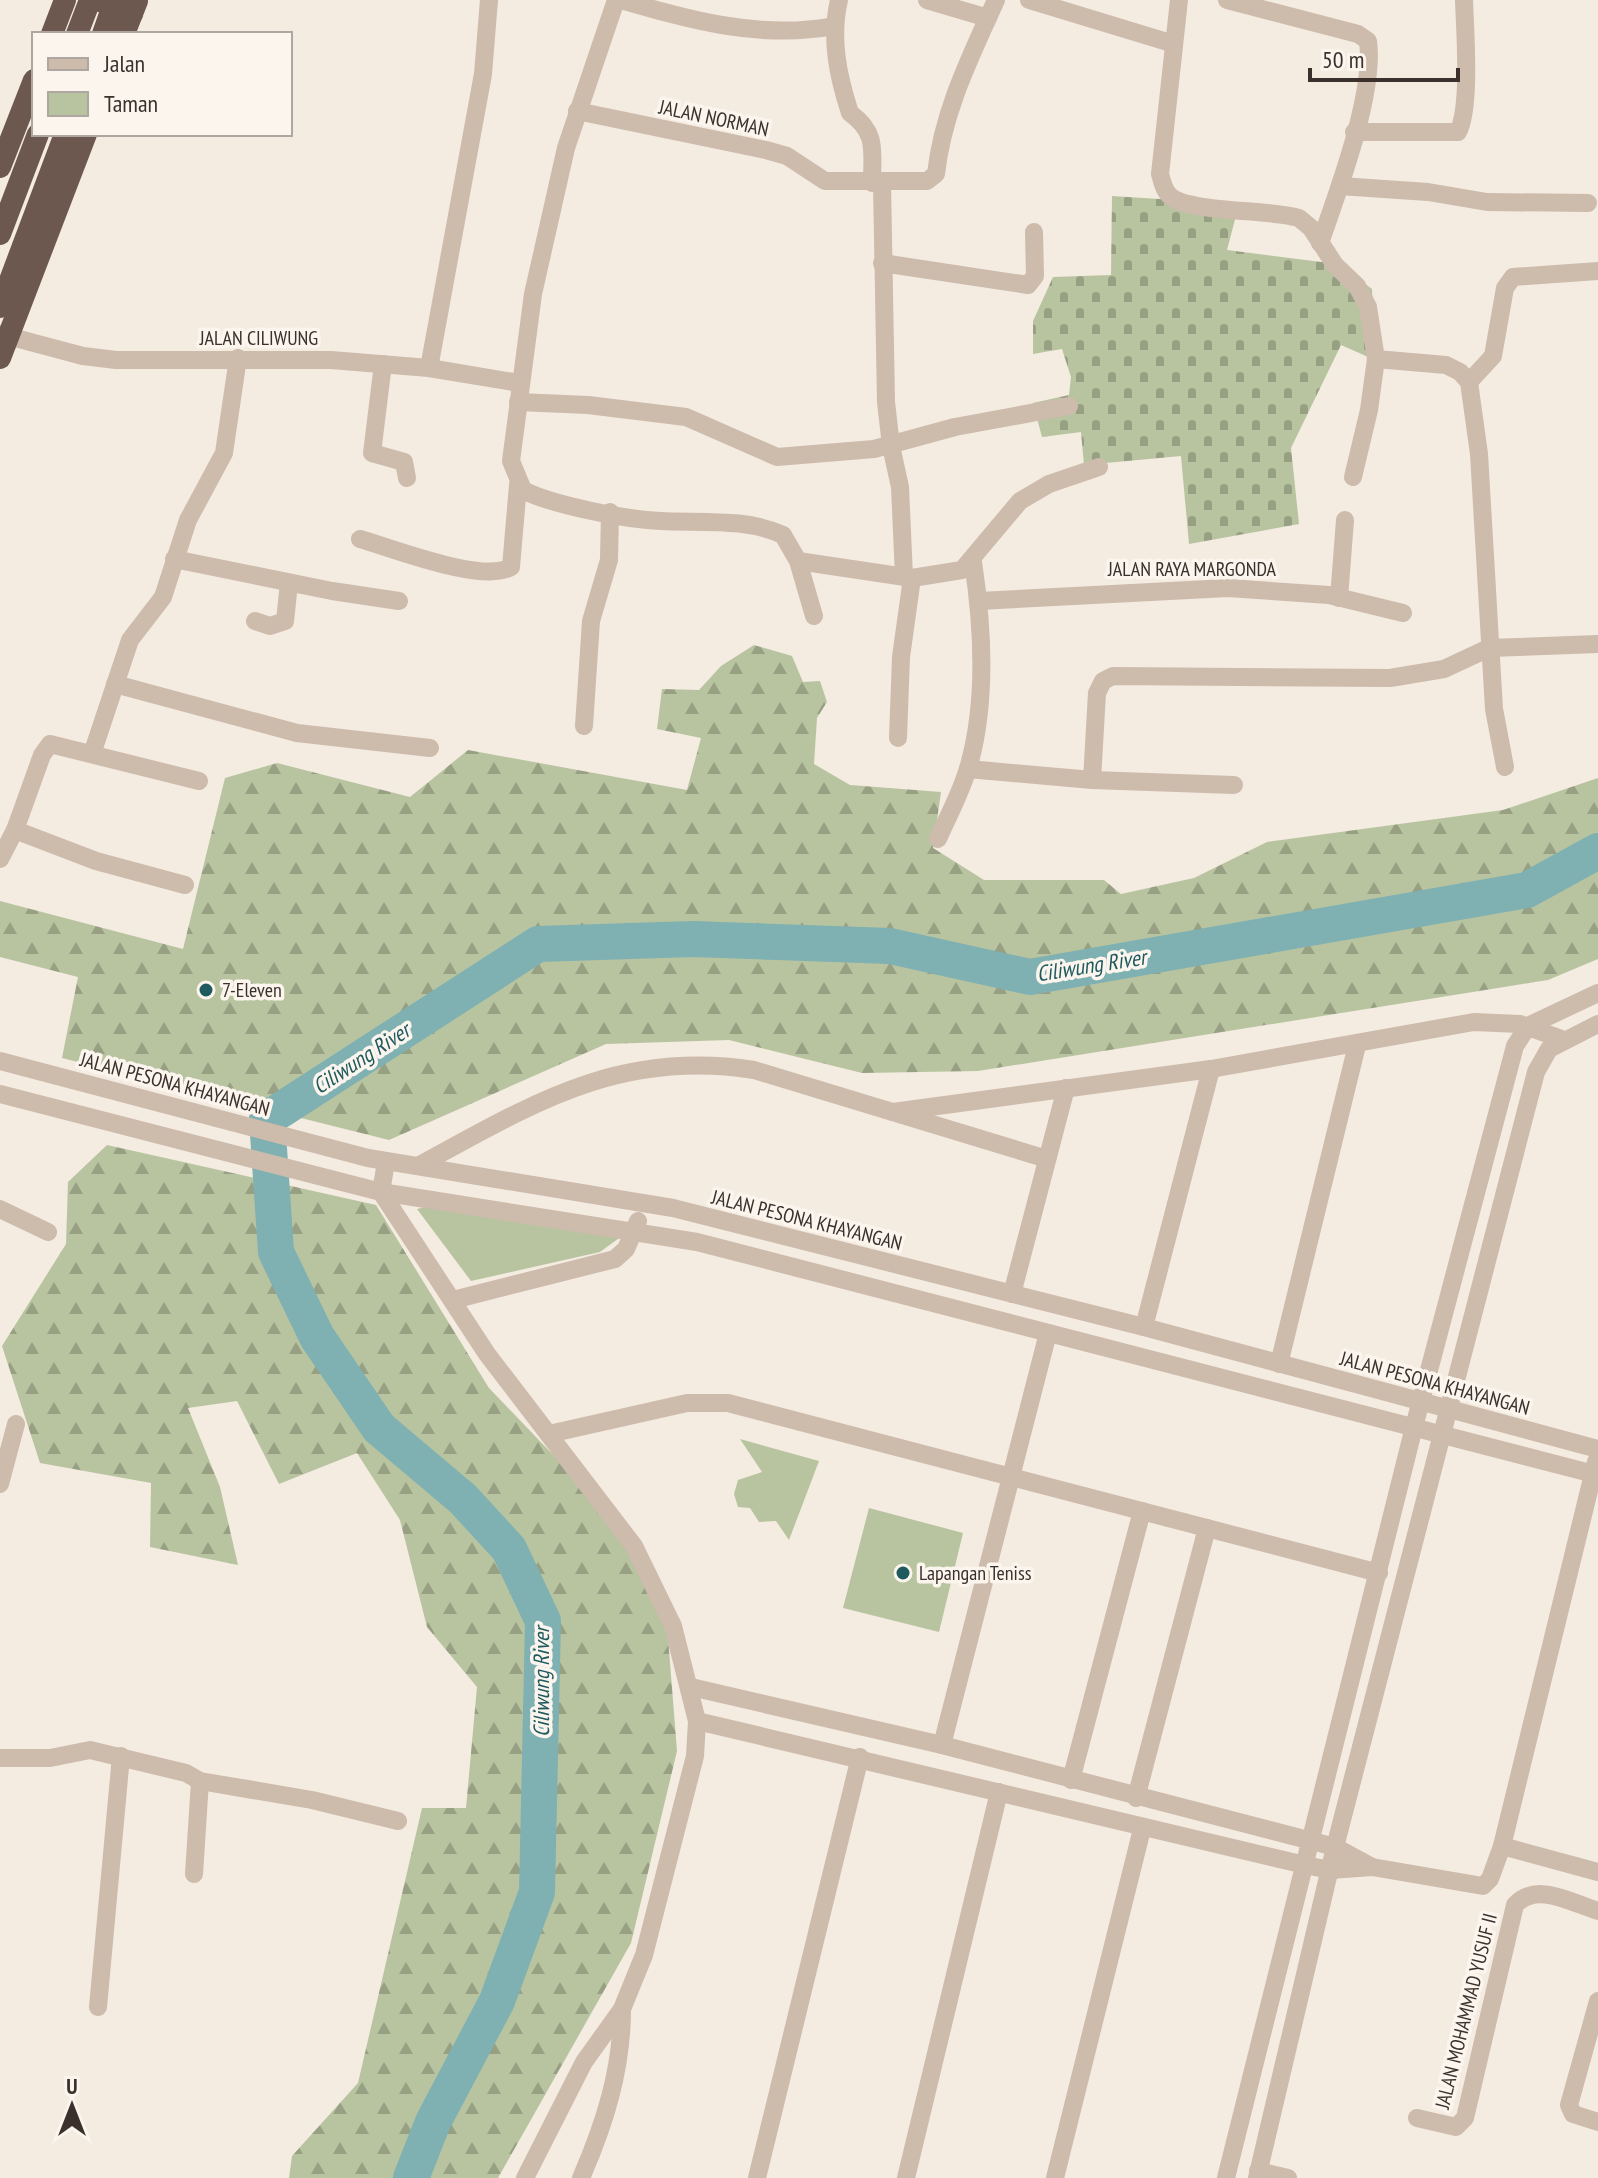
<svg xmlns="http://www.w3.org/2000/svg" width="1598" height="2178" font-family="'PT Sans Narrow',sans-serif">
<style>
.forest{fill:url(#forest-firs)}
.cemetery{fill:url(#cemetery-stones)}
.green{fill:#b8c4a0}
.lines{fill:none;stroke-linecap:round;stroke-linejoin:round}
.river{stroke:#7fb0b2;stroke-width:36}
.minor{stroke:#cdbbac;stroke-width:18}
.trunk{stroke:#6c584f;stroke-width:22}
.poi-dot{fill:#1f5a5e;stroke:#fbf5ee;stroke-width:3}
.labels{text-anchor:middle;stroke-width:7;stroke-linejoin:round;paint-order:stroke}
.street-label{font-size:20px;fill:#3b302b;stroke:#fbf5ee}
.poi-label{font-size:20px;fill:#3b302b;stroke:#fbf5ee;text-anchor:start}
.water-label{font-size:22px;font-style:italic;fill:#1f5a5e;stroke:#fbf5ee}
</style>
<defs>
<pattern id="forest-firs" width="22" height="20" patternUnits="userSpaceOnUse" patternTransform="scale(2)"><rect width="22" height="20" fill="#b8c4a0"/><path d="M5 1l3.5 6h-7zM16 11l3.5 6h-7z" fill="#97a083"/></pattern>
<pattern id="cemetery-stones" width="16" height="16" patternUnits="userSpaceOnUse" patternTransform="scale(2)"><rect width="16" height="16" fill="#b8c4a0"/><path d="M2 7V4a2 2 0 0 1 4 0v3zM10 15v-3a2 2 0 0 1 4 0v3z" fill="#97a083"/></pattern>
</defs>
<rect width="100%" height="100%" fill="#f4ebe1"/>
<g class="forest">
<path d="M 754,645 L 792,656 L 803,682 L 820,681 L 827,702 L 817,718 L 814,764 L 850,785 L 941,792 L 933,848 L 984,880 L 1104,880 L 1121,894 L 1194,878 L 1267,842 L 1503,810 L 1598,778 L 1598,959 L 1548,980 L 978,1071 L 862,1073 L 729,1040 L 606,1044 L 389,1140 L 62,1058 L 78,977 L 0,957 L 0,901 L 183,949 L 225,778 L 277,763 L 410,797 L 468,750 L 687,790 L 701,738 L 657,729 L 662,689 L 699,690 L 721,666 Z"/>
<path d="M 107,1145 L 376,1205 L 489,1388 L 624,1529 L 667,1625 L 677,1751 L 631,1943 L 498,2178 L 289,2178 L 292,2156 L 358,2083 L 422,1808 L 466,1808 L 477,1687 L 427,1627 L 400,1520 L 357,1453 L 279,1484 L 237,1401 L 188,1408 L 220,1487 L 238,1565 L 150,1547 L 151,1483 L 40,1463 L 2,1346 L 66,1244 L 68,1182 Z"/>
</g>
<path class="cemetery" d="M 1112,196 L 1239,204 L 1227,250 L 1337,264 L 1372,289 L 1375,360 L 1341,345 L 1291,448 L 1299,524 L 1189,544 L 1181,456 L 1084,465 L 1081,432 L 1042,437 L 1033,403 L 1069,395 L 1071,377 L 1062,349 L 1033,354 L 1033,321 L 1053,277 L 1111,275 Z"/>
<g class="green">
<path d="M 435,1205 L 626,1233 L 600,1252 L 471,1281 L 417,1209 Z"/>
<path d="M 740,1439 L 819,1461 L 789,1540 L 776,1521 L 759,1522 L 750,1508 L 738,1507 L 734,1494 L 738,1480 L 762,1472 Z"/>
<path d="M 869,1508 L 963,1533 L 939,1632 L 843,1608 Z"/>
</g>
<g class="lines">
<path class="river" d="M 411,2178 L 433,2122 L 497,2001 L 537,1892 L 543,1621 L 509,1549 L 463,1499 L 379,1428 L 317,1337 L 276,1252 L 267,1119 L 538,944 L 693,939 L 890,946 L 1030,977 L 1527,890 L 1598,851"/>
<g class="minor">
<path d="M 616,0 L 566,148 L 533,294 L 511,461 L 523,490 C 551,505 629,520 661,521 C 701,523 747,518 783,535 L 798,561 L 814,616"/>
<path d="M 621,0 C 691,20 761,40 834,26"/>
<path d="M 839,0 C 830,39 838,76 850,113 C 878,133 872,151 872,183"/>
<path d="M 927,0 L 988,18"/>
<path d="M 1029,0 L 1174,44"/>
<path d="M 1179,0 L 1160,174 C 1162,181 1164,191 1170,196 C 1189,213 1270,209 1299,218 L 1311,228 L 1335,265 L 1357,286 L 1368,307 L 1376,359 L 1446,365 L 1460,372 L 1469,382 L 1479,454 L 1494,709 L 1505,767"/>
<path d="M 1227,0 L 1358,34 L 1368,41 C 1375,94 1338,191 1320,243"/>
<path d="M 577,111 L 766,150 L 787,156 L 825,181 L 927,181 L 936,174 C 943,111 970,58 996,0"/>
<path d="M 1354,132 L 1458,132 C 1471,108 1465,30 1464,0"/>
<path d="M 882,183 L 886,402 L 891,446 L 900,487 L 904,577"/>
<path d="M 1340,186 L 1428,192 L 1487,202 L 1588,203"/>
<path d="M 882,263 L 1028,285 L 1035,276 L 1034,232"/>
<path d="M 0,334 L 83,356 L 116,360 L 331,360 L 429,368 L 519,383"/>
<path d="M 383,364 L 372,453 L 404,462 L 407,478"/>
<path d="M 429,368 L 483,74 L 489,0"/>
<path d="M 1469,382 L 1493,356 L 1505,288 L 1513,277 L 1598,271"/>
<path d="M 518,402 L 588,405 L 686,417 L 777,457 L 874,449 L 955,427 L 1069,406"/>
<path d="M 1353,477 L 1369,410 L 1376,359"/>
<path d="M 360,539 C 392,548 483,584 511,567 L 518,485"/>
<path d="M 174,559 L 332,591 L 399,601"/>
<path d="M 798,561 L 912,578 L 962,570 L 1020,501 L 1049,484 L 1099,467"/>
<path d="M 1339,598 L 1345,520"/>
<path d="M 979,601 L 1228,588 L 1329,595 L 1403,613"/>
<path d="M 255,621 L 270,626 L 285,621 L 289,583"/>
<path d="M 115,684 L 297,733 L 430,748"/>
<path d="M 584,726 L 591,621 L 609,560 L 610,512"/>
<path d="M 898,738 L 901,657 L 912,578"/>
<path d="M 92,754 L 130,640 L 163,597 L 188,520 L 224,453 L 238,358"/>
<path d="M 968,769 L 1092,780 L 1234,785"/>
<path d="M 1092,780 L 1097,693 L 1103,681 L 1113,676 L 1390,678 L 1444,669 L 1489,648 L 1598,644"/>
<path d="M 15,830 L 42,755 L 50,744 L 199,781"/>
<path d="M 938,839 C 948,816 962,791 969,765 C 987,701 983,628 973,562"/>
<path d="M 0,859 L 15,830 L 96,861 L 185,885"/>
<path d="M 0,1061 L 368,1158 L 673,1208 L 1144,1327 L 1598,1449"/>
<path d="M 0,1094 L 381,1192 L 697,1242 L 1598,1475"/>
<path d="M 893,1112 L 1211,1069 L 1474,1022 L 1520,1024 L 1564,1040"/>
<path d="M 386,1162 L 381,1192 L 487,1354 L 634,1546 L 673,1626 L 697,1721 L 695,1756 L 644,1955 L 622,2009 L 584,2062 L 525,2178"/>
<path d="M 418,1166 C 532,1104 619,1049 754,1070 L 1047,1159"/>
<path d="M 0,1209 L 48,1232"/>
<path d="M 1012,1294 L 1066,1088"/>
<path d="M 453,1300 L 615,1259 L 626,1249 L 638,1221"/>
<path d="M 1144,1327 L 1211,1069"/>
<path d="M 1279,1364 L 1357,1045"/>
<path d="M 549,1434 L 687,1403 L 728,1403 L 1379,1573"/>
<path d="M 0,1484 L 16,1424"/>
<path d="M 691,1687 L 942,1745 L 1335,1847 L 1372,1867"/>
<path d="M 697,1721 L 1305,1865 L 1330,1870 L 1372,1867 L 1483,1886 L 1490,1879 L 1502,1846 L 1596,1462"/>
<path d="M 942,1745 L 1048,1333"/>
<path d="M 0,1758 L 50,1758 L 90,1750 L 186,1773 L 200,1781 L 312,1800 L 398,1821"/>
<path d="M 1071,1780 L 1142,1511"/>
<path d="M 1136,1798 L 1207,1528"/>
<path d="M 1502,1846 L 1598,1872"/>
<path d="M 194,1874 L 200,1781"/>
<path d="M 1598,2001 L 1569,2105 L 1573,2114 L 1598,2122"/>
<path d="M 98,2007 L 121,1756"/>
<path d="M 1417,2118 L 1456,2127 L 1465,2118 L 1515,1905 C 1536,1881 1572,1903 1598,1911"/>
<path d="M 1258,2171 L 1288,2178"/>
<path d="M 581,2178 C 605,2123 622,2069 622,2009"/>
<path d="M 757,2178 L 860,1757"/>
<path d="M 906,2178 L 999,1792"/>
<path d="M 1055,2178 L 1142,1829"/>
<path d="M 1226,2178 L 1414,1427 L 1515,1046 L 1528,1026 L 1598,993"/>
<path d="M 1257,2178 L 1335,1847 L 1536,1072 L 1549,1049 L 1598,1024"/>
</g>
<g class="trunk">
<path d="M 98,0 L 132,14"/>
<path d="M 52,34 L 65,0"/>
<path d="M 77,34 L 90,0"/>
<path d="M 103,34 L 115,0"/>
<path d="M 124,34 L 137,1"/>
<path d="M 0,167 L 34,80"/>
<path d="M 0,234 L 38,134"/>
<path d="M 0,307 L 65,134"/>
<path d="M 0,358 L 86,134"/>
</g>
</g>
<g class="poi-dot">
<circle cx="206" cy="990" r="8"/>
<circle cx="903" cy="1573" r="8"/>
</g>
<g class="labels">
<g class="street-label">
<text transform="translate(714 118) rotate(12)" y="7">JALAN NORMAN</text>
<text x="259" y="345">JALAN CILIWUNG</text>
<text x="1192" y="576">JALAN RAYA MARGONDA</text>
<text transform="translate(175 1084) rotate(15)" y="7">JALAN PESONA KHAYANGAN</text>
<text transform="translate(807 1220) rotate(14)" y="7">JALAN PESONA KHAYANGAN</text>
<text transform="translate(1435 1383) rotate(15)" y="7">JALAN PESONA KHAYANGAN</text>
<text transform="translate(1466 2011) rotate(-76)" y="7">JALAN MOHAMMAD YUSUF II</text>
</g>
<g class="poi-label">
<text x="222" y="997">7-Eleven</text>
<text x="919" y="1580">Lapangan Teniss</text>
</g>
<g class="water-label">
<text transform="translate(1091 965) rotate(-9)" y="8">Ciliwung River</text>
<text transform="translate(361 1058) rotate(-33)" y="8">Ciliwung River</text>
<text transform="translate(541 1682) rotate(-90)" y="8">Ciliwung River</text>
</g>
</g>
<rect x="32" y="32" width="260" height="104" fill="#fbf5ee" stroke="#aea6a0" stroke-width="2"/>
<rect x="48" y="58" width="40" height="12" fill="#cdbbac" stroke="#aea6a0" stroke-width="2"/>
<text x="104" y="72" font-size="24" fill="#3b302b">Jalan</text>
<rect x="48" y="92" width="40" height="24" fill="#b8c4a0" stroke="#aea6a0" stroke-width="2"/>
<text x="104" y="112" font-size="24" fill="#3b302b">Taman</text>
<g transform="translate(72 2106)" stroke="#fbf5ee" stroke-width="6" paint-order="stroke">
<path d="M0-6L14 30L0 20L-14 30Z" fill="#3b302b"/>
<text y="-12" font-size="22" font-weight="bold" text-anchor="middle" fill="#3b302b">U</text>
</g>
<path d="M1310 68v12h148v-12" fill="none" stroke="#3b302b" stroke-width="4"/>
<text x="1322" y="68" font-size="24" fill="#3b302b" stroke="#fbf5ee" stroke-width="6" paint-order="stroke">50 m</text>
</svg>
